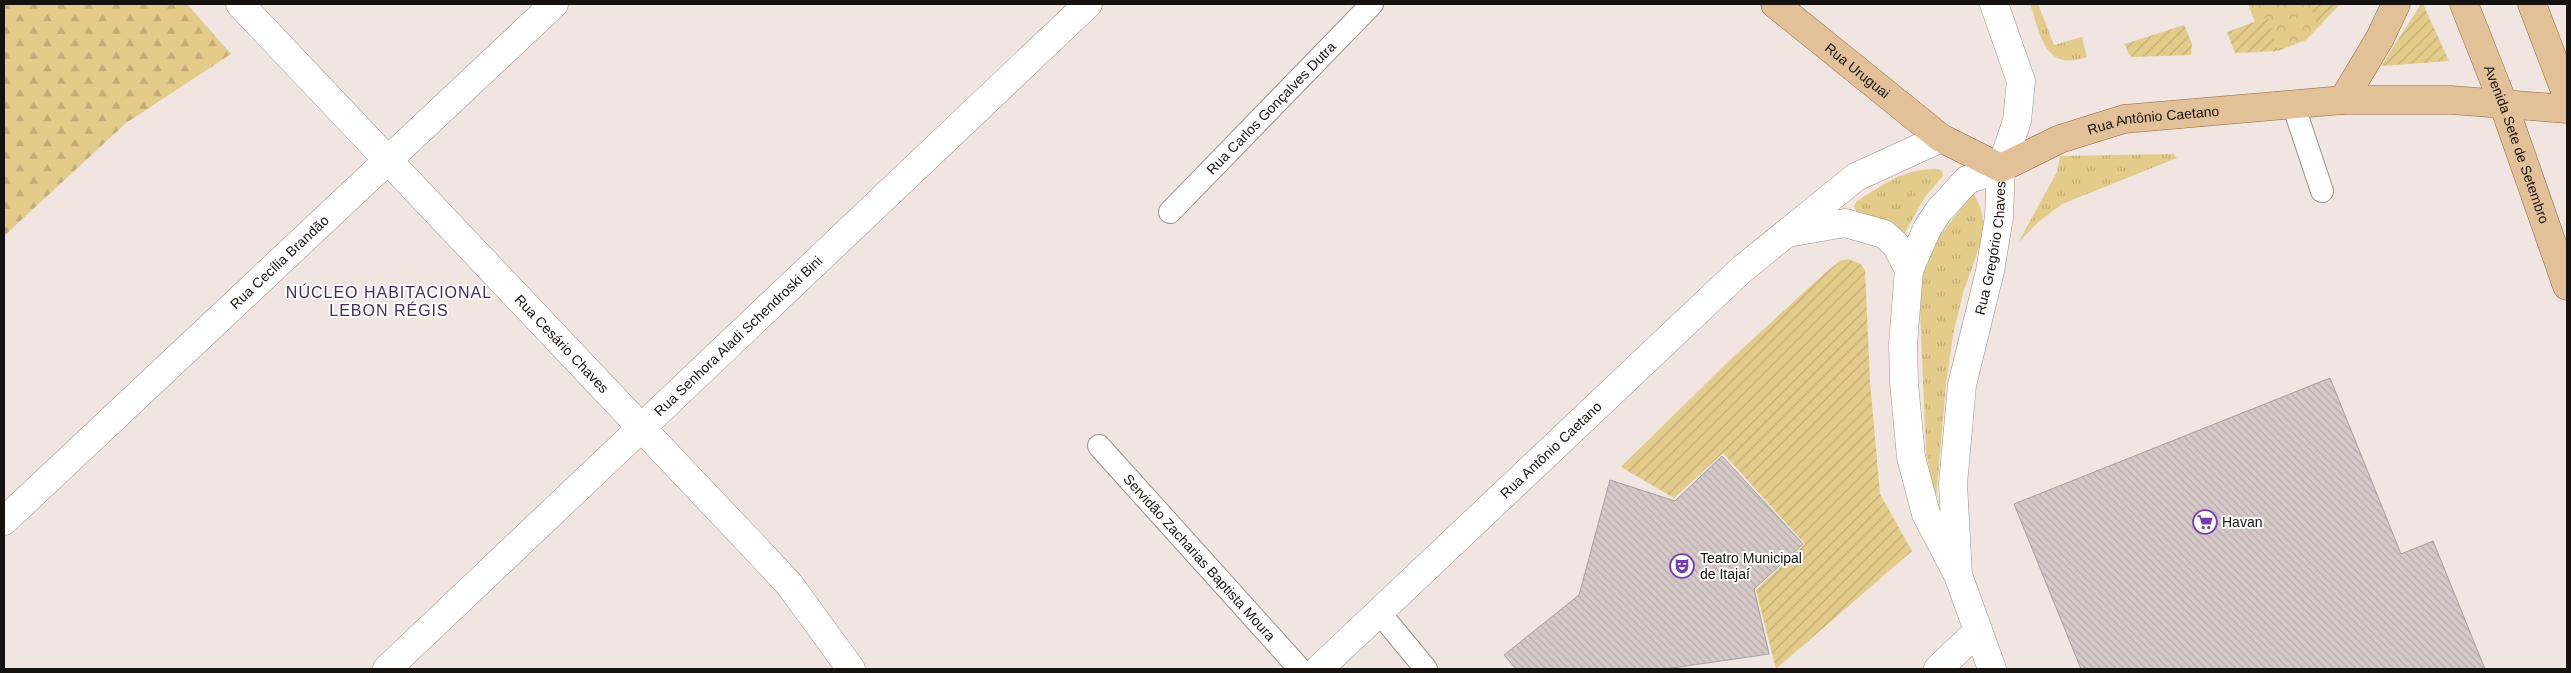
<svg xmlns="http://www.w3.org/2000/svg" width="2571" height="673" font-family="Helvetica,sans-serif">
<style>
.grass{fill:url(#grass-tufts)}
.forest{fill:url(#forest-firs)}
.park{fill:url(#park-crowns)}
.garden{fill:url(#garden-furrows)}
.building{fill:url(#building-back-hatch);stroke:#aa9f9d}
.lines{fill:none;stroke-linecap:round;stroke-linejoin:round}
.service-casing{stroke:#9b928d;stroke-width:24}
.minor-casing{stroke:#9b928d;stroke-width:29}
.tertiary-casing{stroke:#9b928d;stroke-width:29}
.primary-casing{stroke:#8f683c;stroke-width:29}
.service{stroke:#fff;stroke-width:22}
.minor{stroke:#fff;stroke-width:28}
.tertiary{stroke:#fff;stroke-width:28}
.primary{stroke:#e3c198;stroke-width:28}
.labels{text-anchor:middle;stroke-width:4;stroke-linejoin:round;paint-order:stroke}
.street-label{font-size:14px;fill:#151210;stroke:#fff}
.poi-label{font-size:14px;fill:#151210;stroke:#fff;text-anchor:start}
.quarter-label{font-size:16px;letter-spacing:1px;fill:#462c67;stroke:#fff}
</style>
<defs>
<pattern id="grass-tufts" width="24" height="20" patternUnits="userSpaceOnUse" patternTransform="scale(1.25)"><rect width="24" height="20" fill="#e3cb8a"/><path d="M3 7l-1-3M5 7V3M7 7l1-3M15 17l-1-3M17 17v-4M19 17l1-3" fill="none" stroke="#c2ad76"/></pattern>
<pattern id="forest-firs" width="22" height="20" patternUnits="userSpaceOnUse" patternTransform="scale(1.25)"><rect width="22" height="20" fill="#e3cb8a"/><path d="M5 1l3.5 6h-7zM16 11l3.5 6h-7z" fill="#c2ad76"/></pattern>
<pattern id="park-crowns" width="20" height="18" patternUnits="userSpaceOnUse" patternTransform="scale(1.25)"><rect width="20" height="18" fill="#e3cb8a"/><path d="M2 6a3 3 0 1 1 6 0M12 15a3 3 0 1 1 6 0" fill="none" stroke="#c2ad76"/></pattern>
<pattern id="garden-furrows" width="10" height="10" patternUnits="userSpaceOnUse" patternTransform="scale(1.25)"><rect width="10" height="10" fill="#e3cb8a"/><path d="M-1 1l2-2M0 10L10 0M9 11l2-2" fill="none" stroke="#c2ad76"/></pattern>
<pattern id="building-back-hatch" width="6" height="6" patternUnits="userSpaceOnUse" patternTransform="scale(1.25)"><rect width="6" height="6" fill="#d5c9c8"/><path d="M-1 5l2 2M0 0l6 6M5-1l2 2" fill="none" stroke="#b6acab"/></pattern>
</defs>
<rect width="100%" height="100%" fill="#f0e5e0"/>
<g class="grass">
<path d="M 2030,4 L 2038,4 L 2054,45 L 2082,37 L 2087,57 C 2044,72 2041,35 2030,4 Z"/>
<path d="M 2174,154 L 2177,158 L 2062,204 L 2037,223 L 2018,243 L 2057,172 L 2060,156 Z"/>
<path d="M 1936,169 L 1942,171 L 1943,176 L 1925,197 L 1904,234 L 1877,218 L 1856,211 L 1854,206 L 1857,201 C 1885,184 1902,169 1936,169 Z"/>
<path d="M 1973,193 L 1980,206 L 1984,224 L 1981,242 L 1963,293 L 1953,335 L 1946,384 L 1936,499 L 1926,453 L 1919,286 L 1932,246 Z"/>
</g>
<path class="forest" d="M 4,4 L 187,4 L 231,54 L 126,123 L 4,236 Z"/>
<path class="park" d="M 2248,4 L 2340,4 L 2306,40 L 2278,51 L 2268,18 L 2255,22 Z"/>
<g class="garden">
<path d="M 2309,4 L 2340,4 L 2318,27 Z"/>
<path d="M 2421,4 L 2423,4 L 2449,61 L 2381,66 Z"/>
<path d="M 2268,17 L 2278,51 L 2235,53 L 2227,32 Z"/>
<path d="M 2184,25 L 2192,44 L 2191,55 L 2132,57 L 2128,53 L 2125,44 Z"/>
<path d="M 1848,259 L 1861,264 L 1865,270 L 1870,382 L 1880,494 L 1912,551 L 1776,669 L 1756,590 L 1805,544 L 1723,453 L 1674,498 L 1621,467 L 1731,359 L 1825,273 L 1840,261 Z"/>
</g>
<g class="building">
<path d="M 2330,378 L 2401,554 L 2433,541 L 2485,669 L 2081,669 L 2014,504 Z"/>
<path d="M 1722,456 L 1803,544 L 1754,589 L 1769,654 L 1665,669 L 1516,669 L 1504,655 L 1579,595 L 1610,480 L 1675,501 Z"/>
</g>
<g class="lines">
<g class="service-casing">
<g id="service">
<path d="M 2293,104 L 2322,191"/>
<path id="s1" d="M 1170,212 L 1372,4"/>
<path id="s2" d="M 1099,446 L 1300,669"/>
<path d="M 1378,611 L 1426,669"/>
</g>
</g>
<g class="minor-casing">
<g id="minor">
<path id="s3" d="M 240,4 L 760,553 L 789,584 L 851,669"/>
<path d="M 1994,4 L 2021,81 L 2017,121 L 2001,168"/>
<path d="M 1787,233 L 1845,223 L 1884,234 L 1896,245 L 1909,270"/>
<path id="s4" d="M 4,521 L 554,4"/>
<path id="s5" d="M 387,669 L 1088,4"/>
<path id="s6" d="M 1319,669 L 1741,270 L 1856,177 L 1941,138"/>
<path d="M 1938,669 L 1978,631"/>
</g>
</g>
<g class="tertiary-casing">
<g id="tertiary">
<path id="s7" d="M 1958,575 L 1953,484 L 1962,385 L 1990,271 L 1999,217 L 2001,168 L 1967,180 L 1938,212 L 1927,229 L 1909,270 L 1903,344 L 1904,383 L 1911,457 L 1926,514 L 1958,575 L 1992,669"/>
</g>
</g>
<g class="primary-casing">
<g id="primary">
<path id="s8" d="M 1775,4 L 1941,138 L 2001,168 L 2060,139 L 2124,119 L 2343,100 L 2451,100 L 2567,109"/>
<path id="s9" d="M 2464,4 L 2503,103 L 2567,286"/>
<path d="M 2532,4 L 2567,96"/>
<path d="M 2343,100 L 2380,38 L 2396,4"/>
</g>
</g>
<use href="#service" class="service"/>
<use href="#minor" class="minor"/>
<use href="#tertiary" class="tertiary"/>
<use href="#primary" class="primary"/>
</g>
<defs>
<g id="supermarket-ring" transform="scale(1.25)"><circle r="9.5" fill="#fff" stroke="#753bb2" stroke-width="1.5"/><path d="M-6-5.5h2.5l.6 2H6L4.5 2H-2.5L-4.4-4H-6ZM-1.5 3.2a1.3 1.3 0 1 0 .1 0ZM3 3.2a1.3 1.3 0 1 0 .1 0Z" fill="#753bb2"/></g>
<g id="theatre-ring" transform="scale(1.25)"><circle r="9.5" fill="#fff" stroke="#753bb2" stroke-width="1.5"/><path d="M-5-5.5Q0-4 5-5.5V0Q5 5 0 6Q-5 5-5 0ZM-3.3-2.5H-1v1.5H-3.3ZM1-2.5H3.3v1.5H1ZM-2.8 1Q0 5.5 2.8 1Z" fill="#753bb2"/></g>
</defs>
<g fill-rule="evenodd">
<use href="#supermarket-ring" x="2205" y="522"/>
<use href="#theatre-ring" x="1682" y="566"/>
</g>
<g class="labels">
<g class="street-label">
<text dy="5" stroke="none"><textPath href="#s8" startOffset="106">Rua Uruguai</textPath></text>
<text dy="5" stroke="none"><textPath href="#s1" startOffset="145">Rua Carlos Gonçalves Dutra</textPath></text>
<text dy="5" stroke="none"><textPath href="#s8" startOffset="442">Rua Antônio Caetano</textPath></text>
<text dy="5" stroke="none"><textPath href="#s9" startOffset="150">Avenida Sete de Setembro</textPath></text>
<text dy="5" stroke="none"><textPath href="#s7" startOffset="331">Rua Gregório Chaves</textPath></text>
<text dy="5" stroke="none"><textPath href="#s4" startOffset="378">Rua Cecília Brandão</textPath></text>
<text dy="5" stroke="none"><textPath href="#s5" startOffset="484">Rua Senhora Aladi Schendroski Bini</textPath></text>
<text dy="5" stroke="none"><textPath href="#s3" startOffset="468">Rua Cesário Chaves</textPath></text>
<text dy="5" stroke="none"><textPath href="#s6" startOffset="319">Rua Antônio Caetano</textPath></text>
<text dy="5" stroke="none"><textPath href="#s2" startOffset="150">Servidão Zacharias Baptista Moura</textPath></text>
</g>
<g class="poi-label">
<text x="2222" y="527">Havan</text>
<text x="1700" y="563">Teatro Municipal<tspan x="1700" dy="16">de Itajaí</tspan></text>
</g>
<g class="quarter-label">
<text x="389" y="298">NÚCLEO HABITACIONAL<tspan x="389" dy="18">LEBON RÉGIS</tspan></text>
</g>
</g>
<rect width="2571" height="673" fill="none" stroke="#151210" stroke-width="10"/>
</svg>
